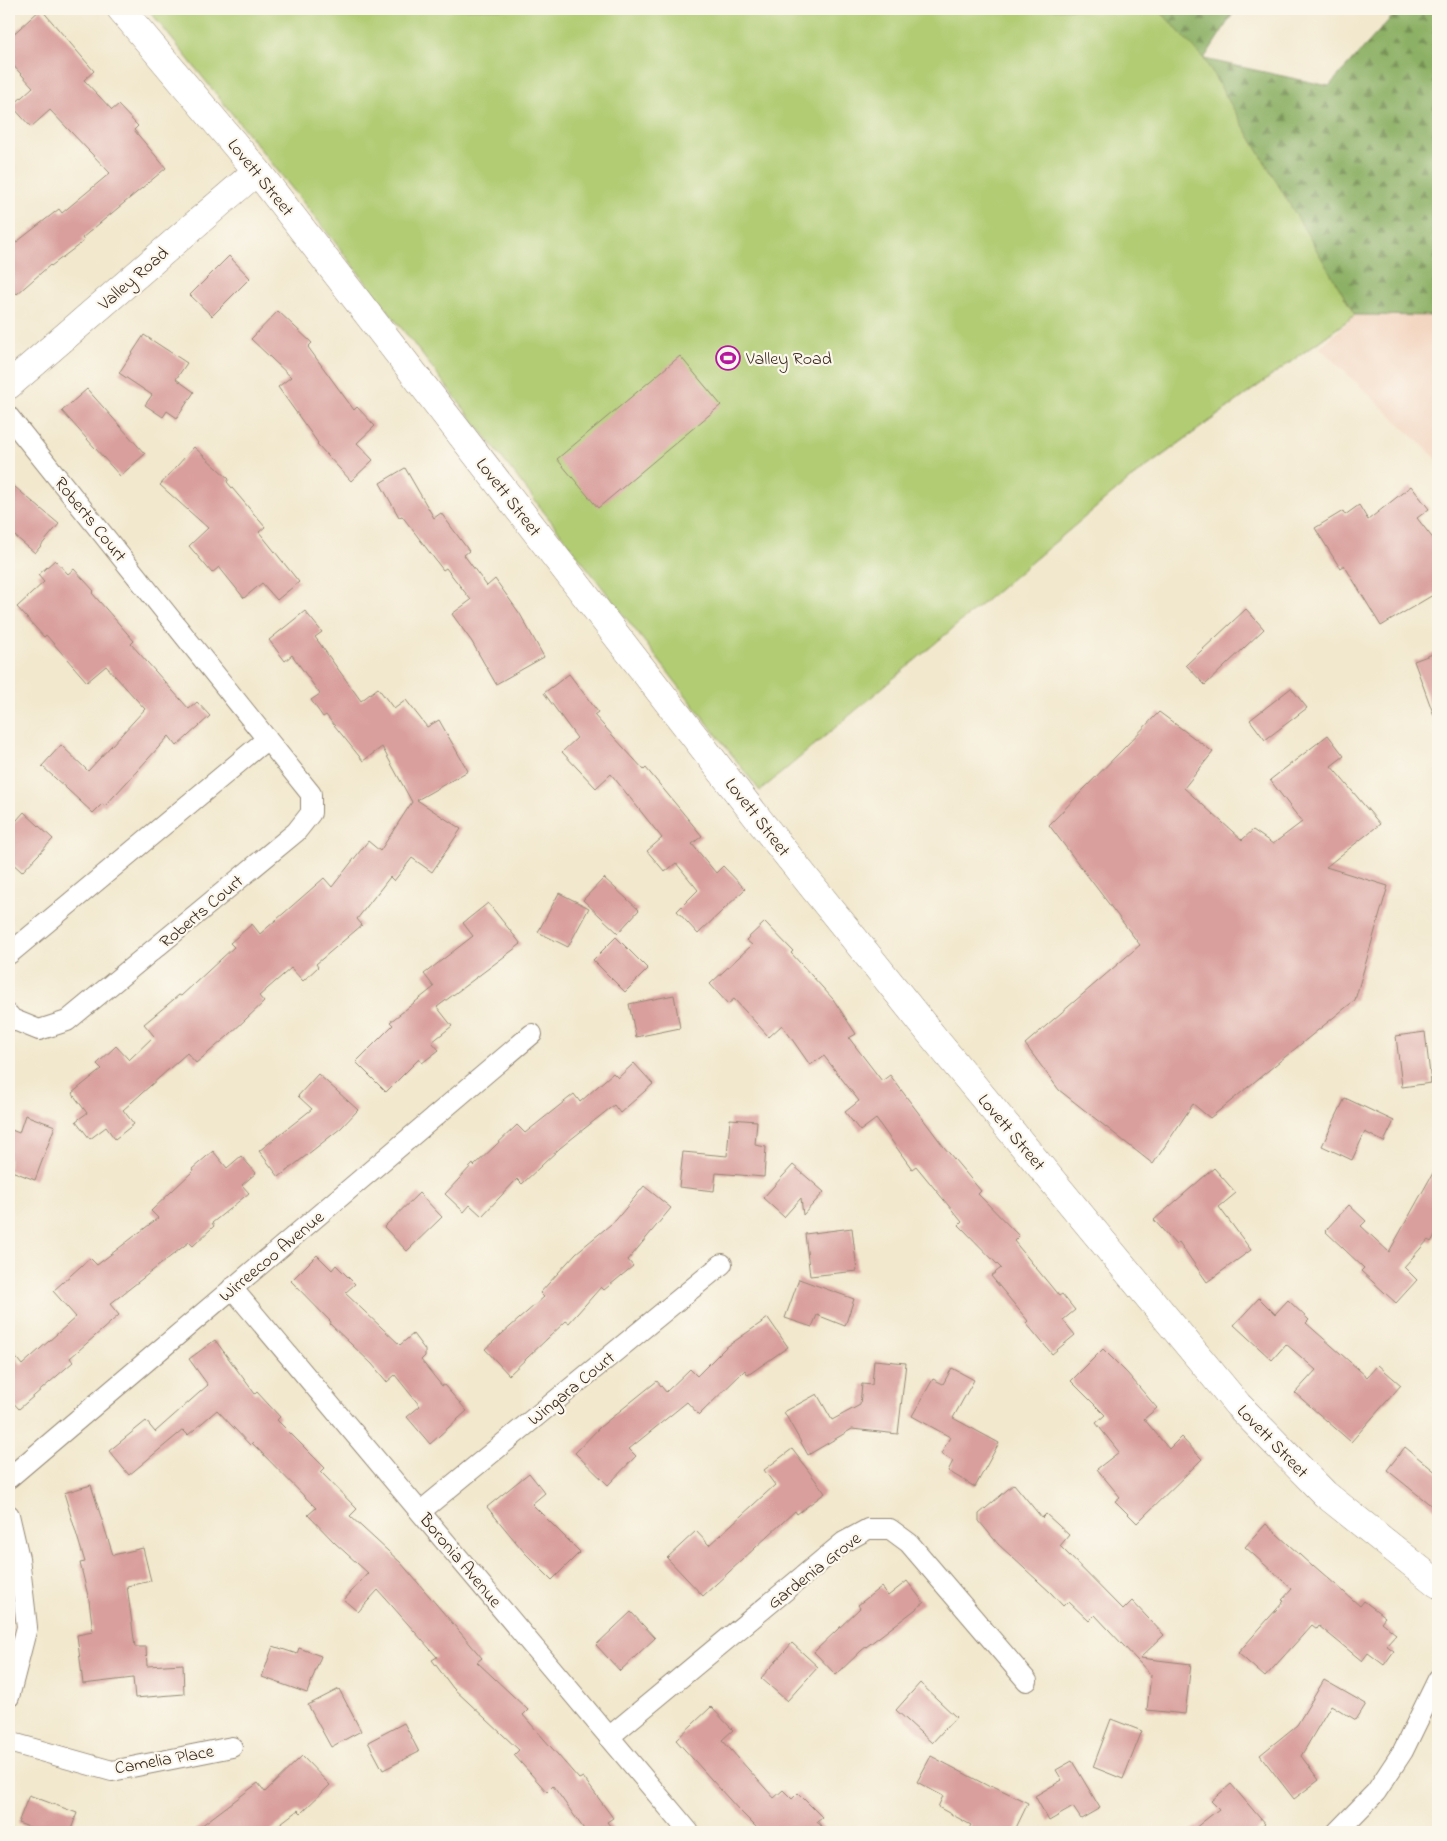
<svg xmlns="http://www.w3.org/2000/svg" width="1447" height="1841" font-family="'Indie Flower',sans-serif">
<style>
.built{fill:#f3d4bf}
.forest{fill:url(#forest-firs);stroke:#646d42}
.green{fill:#b1cc73;stroke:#767b48}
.building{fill:#d99f9c}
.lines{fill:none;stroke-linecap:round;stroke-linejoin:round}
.street-casing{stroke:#968976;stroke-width:22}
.secondary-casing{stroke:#968976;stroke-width:29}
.street{stroke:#fff;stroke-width:20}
.secondary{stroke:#fff;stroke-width:28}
.labels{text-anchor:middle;stroke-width:4.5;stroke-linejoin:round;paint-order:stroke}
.street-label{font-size:18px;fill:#3b2a1e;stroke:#fbf7ec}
.poi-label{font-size:18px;fill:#3b2a1e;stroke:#fbf7ec;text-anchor:start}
</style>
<defs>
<pattern id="forest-firs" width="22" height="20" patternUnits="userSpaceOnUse" patternTransform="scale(1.25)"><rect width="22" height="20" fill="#8cb065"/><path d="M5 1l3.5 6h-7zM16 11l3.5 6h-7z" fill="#748f53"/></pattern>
</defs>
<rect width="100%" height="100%" fill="#fbf7ec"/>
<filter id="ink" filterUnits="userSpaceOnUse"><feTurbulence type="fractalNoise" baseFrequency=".02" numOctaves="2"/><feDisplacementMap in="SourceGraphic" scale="10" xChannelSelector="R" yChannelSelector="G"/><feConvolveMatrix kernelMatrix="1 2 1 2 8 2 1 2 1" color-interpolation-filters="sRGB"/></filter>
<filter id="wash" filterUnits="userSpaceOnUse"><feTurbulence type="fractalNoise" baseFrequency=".0096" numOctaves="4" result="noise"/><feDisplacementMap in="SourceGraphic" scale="20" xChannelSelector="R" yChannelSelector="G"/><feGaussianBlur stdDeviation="1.12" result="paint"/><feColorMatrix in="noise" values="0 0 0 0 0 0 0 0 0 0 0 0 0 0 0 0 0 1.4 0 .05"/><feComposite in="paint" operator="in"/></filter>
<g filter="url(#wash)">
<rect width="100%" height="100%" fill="#f2e8ce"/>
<path class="built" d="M 1355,315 L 1438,316 L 1438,460 L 1320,348 Z"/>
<path class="forest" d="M 750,9 L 1236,9 L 1204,59 L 1329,86 L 1399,9 L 1438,9 L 1438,316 L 1355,315 L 1130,479 Z"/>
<path class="green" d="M 148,9 L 1158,9 L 1204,59 L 1355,315 L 1130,479 L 760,791 L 331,237 Z"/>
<g id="blocks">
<g class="building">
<path d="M 41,9 L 94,71 L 84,80 L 112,110 L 118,105 L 138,126 L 134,130 L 166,168 L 82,238 L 84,241 L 51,266 L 50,265 L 17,294 L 9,285 L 9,248 L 59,209 L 62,213 L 110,173 L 50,110 L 31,127 L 12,106 L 33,87 L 9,61 L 9,38 Z"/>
<path d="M 229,256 L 250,278 L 212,316 L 190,295 Z"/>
<path d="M 278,311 L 312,343 L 308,347 L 354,410 L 357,407 L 375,426 L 357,443 L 373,460 L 351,481 L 317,444 L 318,443 L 278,387 L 291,377 L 251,339 Z"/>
<path d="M 144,335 L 187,363 L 176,379 L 194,392 L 177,418 L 167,411 L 163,417 L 145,405 L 152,395 L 119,373 Z"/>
<path d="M 680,356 L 721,405 L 598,508 L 557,459 Z"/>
<path d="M 87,389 L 145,454 L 120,476 L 62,411 Z"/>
<path d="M 194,447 L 229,479 L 227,482 L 265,527 L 259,532 L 299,582 L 277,600 L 262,583 L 244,598 L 219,567 L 212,573 L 189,546 L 208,528 L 160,485 Z"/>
<path d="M 405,468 L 434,518 L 441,513 L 469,551 L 464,555 L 487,586 L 495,579 L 520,614 L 544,657 L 496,684 L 472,642 L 452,614 L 471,600 L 446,568 L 443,570 L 402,516 L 399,517 L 380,483 Z"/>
<path d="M 9,482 L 59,524 L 35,553 L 9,531 Z"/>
<path d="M 1411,486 L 1429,509 L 1417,518 L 1438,545 L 1438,592 L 1381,626 L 1344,565 L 1340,568 L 1315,528 L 1343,511 L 1345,515 L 1359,505 L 1368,520 Z"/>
<path d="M 55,560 L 68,574 L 74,569 L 94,591 L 92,593 L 134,641 L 131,644 L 189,709 L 197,702 L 210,716 L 177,746 L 169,736 L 105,806 L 102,804 L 93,813 L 42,766 L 61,745 L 88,771 L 145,709 L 106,666 L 87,682 L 46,635 L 44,637 L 17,607 L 44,582 L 38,575 Z"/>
<path d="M 1246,609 L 1264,629 L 1205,685 L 1186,665 Z"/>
<path d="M 305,611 L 322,632 L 315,637 L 361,701 L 378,688 L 394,709 L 406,700 L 427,727 L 439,720 L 468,771 L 417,800 L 461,829 L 432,872 L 412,858 L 394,881 L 390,877 L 357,919 L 362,925 L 316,964 L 318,967 L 303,981 L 291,968 L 259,996 L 264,1002 L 228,1036 L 196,1063 L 187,1053 L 123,1110 L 134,1124 L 115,1139 L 106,1127 L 90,1139 L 76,1121 L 87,1113 L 72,1093 L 102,1069 L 97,1064 L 116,1046 L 129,1060 L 154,1036 L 144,1024 L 179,995 L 181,996 L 234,947 L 230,943 L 252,924 L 260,934 L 324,878 L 332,887 L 368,841 L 380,851 L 412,802 L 382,747 L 363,761 L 326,715 L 323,717 L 311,700 L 320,694 L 292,655 L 285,661 L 269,640 Z"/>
<path d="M 1438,652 L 1438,721 L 1436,721 L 1414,661 Z"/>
<path d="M 569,674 L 598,712 L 594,715 L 644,770 L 646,768 L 702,836 L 692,844 L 716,873 L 723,866 L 745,889 L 698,934 L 677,911 L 698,890 L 676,863 L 665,872 L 647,851 L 662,838 L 611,774 L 596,788 L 562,752 L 577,738 L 544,693 Z"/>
<path d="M 1291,688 L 1307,708 L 1265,740 L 1250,720 Z"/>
<path d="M 1159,712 L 1213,752 L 1184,788 L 1242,840 L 1253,830 L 1273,844 L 1302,822 L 1270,780 L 1328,735 L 1344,756 L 1331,766 L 1380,824 L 1326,867 L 1388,886 L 1355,1000 L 1210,1118 L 1193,1104 L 1153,1164 L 1059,1090 L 1025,1044 L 1140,945 L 1049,825 Z"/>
<path d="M 24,812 L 53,839 L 22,872 L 9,860 L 9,829 Z"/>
<path d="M 604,878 L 639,910 L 618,933 L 583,900 Z"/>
<path d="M 559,893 L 589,908 L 568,947 L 538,932 Z"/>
<path d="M 488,903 L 521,944 L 437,1007 L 452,1026 L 432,1042 L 439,1050 L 422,1063 L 419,1059 L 386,1092 L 356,1062 L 393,1025 L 390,1022 L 434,987 L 424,974 L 473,936 L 463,923 Z"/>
<path d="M 765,922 L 793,951 L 791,953 L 833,999 L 856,1034 L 849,1038 L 882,1081 L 890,1075 L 944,1147 L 981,1191 L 978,1194 L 1019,1236 L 1014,1241 L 1059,1296 L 1062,1294 L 1075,1310 L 1063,1320 L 1075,1335 L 1052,1354 L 1026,1323 L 1028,1321 L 991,1276 L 1001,1268 L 959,1225 L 962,1222 L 916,1166 L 912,1169 L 876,1119 L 860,1131 L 845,1112 L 859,1101 L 824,1056 L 810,1065 L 782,1025 L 769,1037 L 734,999 L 728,1004 L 710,984 L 752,945 L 746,940 Z"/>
<path d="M 616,937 L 648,969 L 625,992 L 593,960 Z"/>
<path d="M 674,995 L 680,1028 L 636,1037 L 629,1004 Z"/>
<path d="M 1425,1032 L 1431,1083 L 1402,1087 L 1396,1036 Z"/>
<path d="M 634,1063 L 653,1084 L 620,1113 L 614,1105 L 560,1148 L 522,1184 L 517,1179 L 482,1216 L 470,1205 L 464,1212 L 445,1194 L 473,1164 L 474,1166 L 517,1125 L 525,1133 L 574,1094 L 580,1102 L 613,1073 L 618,1078 Z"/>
<path d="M 318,1074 L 358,1110 L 341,1128 L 279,1177 L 259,1151 L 312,1109 L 298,1096 Z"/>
<path d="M 1345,1098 L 1394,1121 L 1384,1142 L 1365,1132 L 1352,1160 L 1322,1146 Z"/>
<path d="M 25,1115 L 55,1126 L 35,1180 L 9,1170 L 9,1129 L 19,1133 Z"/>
<path d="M 730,1119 L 757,1121 L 755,1145 L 766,1147 L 764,1177 L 716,1173 L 714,1191 L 679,1187 L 683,1152 L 727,1156 Z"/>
<path d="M 213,1151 L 227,1168 L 241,1156 L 256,1173 L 242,1185 L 249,1193 L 212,1223 L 214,1226 L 193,1246 L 189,1242 L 110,1304 L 119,1315 L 70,1358 L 73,1362 L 19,1409 L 9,1398 L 9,1349 L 22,1365 L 76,1317 L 53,1291 L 90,1258 L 97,1265 L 158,1218 L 151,1211 L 193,1171 L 192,1169 Z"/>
<path d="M 1438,1164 L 1438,1230 L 1431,1242 L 1428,1240 L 1404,1267 L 1417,1280 L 1396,1303 L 1361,1271 L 1364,1268 L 1325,1231 L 1349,1205 L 1366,1221 L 1361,1226 L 1389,1252 Z"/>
<path d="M 793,1165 L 824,1192 L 803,1215 L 801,1198 L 784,1217 L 763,1198 Z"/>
<path d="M 1214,1168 L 1236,1193 L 1219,1207 L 1251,1250 L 1207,1282 L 1179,1242 L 1176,1245 L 1154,1220 Z"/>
<path d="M 644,1186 L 671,1208 L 628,1260 L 633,1266 L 604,1290 L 601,1287 L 569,1323 L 566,1321 L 509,1375 L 485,1349 L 544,1297 L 540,1293 L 576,1253 L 616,1220 Z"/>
<path d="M 419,1193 L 442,1217 L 407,1251 L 384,1227 Z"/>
<path d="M 852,1228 L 857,1271 L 810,1276 L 805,1234 Z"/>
<path d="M 317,1255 L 332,1270 L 336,1265 L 355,1284 L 345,1293 L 400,1345 L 413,1334 L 425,1350 L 425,1356 L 421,1360 L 442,1386 L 444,1385 L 467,1411 L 430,1444 L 407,1417 L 420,1406 L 395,1375 L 387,1382 L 372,1364 L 330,1324 L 331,1322 L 291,1281 Z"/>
<path d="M 799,1279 L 854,1299 L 845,1326 L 817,1315 L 812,1327 L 785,1318 Z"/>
<path d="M 1259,1298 L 1275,1314 L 1288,1300 L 1309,1320 L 1306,1323 L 1367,1377 L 1378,1365 L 1401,1385 L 1351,1442 L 1295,1393 L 1316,1370 L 1286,1344 L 1272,1360 L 1234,1325 Z"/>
<path d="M 768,1318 L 788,1347 L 748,1375 L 745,1370 L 699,1415 L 687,1402 L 629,1449 L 636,1456 L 608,1485 L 575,1453 L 600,1427 L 657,1381 L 666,1392 L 690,1369 L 697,1376 L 725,1348 Z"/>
<path d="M 215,1340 L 255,1394 L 257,1392 L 280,1417 L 277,1420 L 325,1468 L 321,1472 L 357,1509 L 350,1516 L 401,1563 L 482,1658 L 477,1662 L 528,1710 L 523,1715 L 579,1779 L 583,1777 L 613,1818 L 607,1822 L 615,1832 L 586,1832 L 553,1786 L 547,1792 L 514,1755 L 519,1750 L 453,1688 L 432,1660 L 437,1657 L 378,1590 L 358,1612 L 344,1600 L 368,1573 L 335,1543 L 308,1515 L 316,1508 L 252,1443 L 250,1445 L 217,1410 L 188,1435 L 183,1430 L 129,1475 L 109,1451 L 146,1421 L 155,1432 L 208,1385 L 189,1359 Z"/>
<path d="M 1103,1349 L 1127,1373 L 1157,1408 L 1144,1419 L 1169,1449 L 1181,1437 L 1202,1459 L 1137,1523 L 1115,1501 L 1120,1497 L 1097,1469 L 1119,1452 L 1096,1423 L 1105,1415 L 1071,1381 Z"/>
<path d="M 874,1360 L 906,1363 L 898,1434 L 852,1429 L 808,1455 L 784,1412 L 817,1394 L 832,1420 L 860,1405 L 862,1384 L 872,1385 Z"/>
<path d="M 952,1368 L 974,1380 L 953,1418 L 999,1443 L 975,1487 L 948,1471 L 953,1461 L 941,1454 L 950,1437 L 912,1416 L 933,1379 L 943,1384 Z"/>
<path d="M 1405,1447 L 1438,1474 L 1438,1511 L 1387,1470 Z"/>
<path d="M 792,1449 L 825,1493 L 797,1514 L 795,1511 L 703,1596 L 667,1558 L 696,1531 L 709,1545 L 775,1485 L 764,1470 Z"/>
<path d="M 529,1473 L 545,1493 L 532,1504 L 580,1552 L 552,1580 L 525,1553 L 487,1507 Z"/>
<path d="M 1014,1484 L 1042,1518 L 1046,1514 L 1069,1535 L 1060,1546 L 1123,1610 L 1132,1601 L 1164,1635 L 1140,1658 L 1191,1664 L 1185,1714 L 1147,1710 L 1151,1675 L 1095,1615 L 1089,1621 L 1068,1601 L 1063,1606 L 1051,1593 L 998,1544 L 979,1521 L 979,1514 Z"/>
<path d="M 91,1485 L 113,1555 L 143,1548 L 151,1581 L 127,1586 L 135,1647 L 146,1647 L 147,1666 L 183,1664 L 184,1694 L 135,1698 L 133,1678 L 83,1684 L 77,1635 L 93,1632 L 89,1600 L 80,1563 L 85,1562 L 64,1493 Z"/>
<path d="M 1266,1524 L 1312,1566 L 1313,1565 L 1360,1606 L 1364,1601 L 1385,1617 L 1381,1622 L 1396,1634 L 1386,1645 L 1394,1651 L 1384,1665 L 1368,1653 L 1362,1661 L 1319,1626 L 1317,1629 L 1312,1625 L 1265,1677 L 1238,1653 L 1284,1601 L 1282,1600 L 1292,1589 L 1245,1547 Z"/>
<path d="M 907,1581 L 924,1603 L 862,1650 L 836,1675 L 814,1652 L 860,1608 L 858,1605 L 881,1587 L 888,1596 Z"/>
<path d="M 631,1612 L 655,1638 L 620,1671 L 596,1645 Z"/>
<path d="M 792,1643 L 818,1667 L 787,1701 L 761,1678 Z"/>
<path d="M 273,1646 L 297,1654 L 299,1648 L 321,1656 L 307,1693 L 262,1677 Z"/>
<path d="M 1324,1680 L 1366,1704 L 1356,1720 L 1331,1705 L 1301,1756 L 1319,1780 L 1294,1799 L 1260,1755 L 1297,1725 Z"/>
<path d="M 920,1683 L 956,1717 L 932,1743 L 896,1710 Z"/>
<path d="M 339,1689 L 361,1731 L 331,1747 L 308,1705 Z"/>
<path d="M 711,1707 L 733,1730 L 722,1740 L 774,1798 L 783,1790 L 792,1799 L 798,1793 L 822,1817 L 817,1821 L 826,1832 L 761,1832 L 738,1809 L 676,1740 Z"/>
<path d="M 1111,1719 L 1142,1731 L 1123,1779 L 1093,1767 Z"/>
<path d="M 404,1723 L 419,1752 L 383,1770 L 368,1742 Z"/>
<path d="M 302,1756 L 330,1785 L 301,1813 L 298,1810 L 269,1832 L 193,1832 L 258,1783 L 265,1792 Z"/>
<path d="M 931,1756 L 990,1787 L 991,1785 L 1028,1803 L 1014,1832 L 967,1832 L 971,1825 L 938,1807 L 943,1796 L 917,1782 Z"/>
<path d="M 1072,1761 L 1100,1808 L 1081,1819 L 1073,1807 L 1049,1821 L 1035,1796 L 1062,1780 L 1056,1770 Z"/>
<path d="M 1231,1784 L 1265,1824 L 1256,1832 L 1190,1832 L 1219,1809 L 1211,1801 Z"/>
<path d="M 29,1795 L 77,1813 L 70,1832 L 43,1832 L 18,1823 Z"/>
</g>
</g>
</g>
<g filter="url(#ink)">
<use href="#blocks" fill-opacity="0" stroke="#968976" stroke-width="1"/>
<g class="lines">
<g class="street-casing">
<g id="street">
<path d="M 9,417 L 311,794 L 311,813 L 296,832 L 67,1021 L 39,1030 L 12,1019 L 9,1015"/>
<path d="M 9,954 L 267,739"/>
<path d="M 232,1288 L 689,1832"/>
<path d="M 9,1478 L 532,1034"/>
<path d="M 421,1511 L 722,1264"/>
<path d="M 9,1515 L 19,1558 L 27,1627 L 9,1697"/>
<path d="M 609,1737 L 844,1542 L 868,1529 L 890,1529 L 909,1543 L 1027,1681"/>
<path d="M 9,1742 L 112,1771 L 232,1747"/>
<path d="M 1337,1832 L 1376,1792 L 1403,1751 L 1438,1679"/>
</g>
</g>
<g class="secondary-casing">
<g id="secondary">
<path d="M 121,9 L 257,171 L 763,825 L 939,1044 L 1238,1405 L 1325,1494 L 1438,1584"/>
<path d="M 9,385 L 257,171"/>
</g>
</g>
<use href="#street" class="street"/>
<use href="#secondary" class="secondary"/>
</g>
</g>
<defs>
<g id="stadium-ring" transform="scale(1.25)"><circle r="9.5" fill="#fbf7ec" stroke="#b5179e" stroke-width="1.5"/><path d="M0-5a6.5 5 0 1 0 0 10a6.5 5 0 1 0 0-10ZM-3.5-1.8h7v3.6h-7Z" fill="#b5179e"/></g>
</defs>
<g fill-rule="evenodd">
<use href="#stadium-ring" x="728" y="358"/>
</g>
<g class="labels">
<g class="street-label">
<text transform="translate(261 177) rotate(51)" y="6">Lovett Street</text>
<text transform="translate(133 278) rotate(-41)" y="6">Valley Road</text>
<text transform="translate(509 497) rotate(52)" y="6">Lovett Street</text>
<text transform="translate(91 519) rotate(51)" y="6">Roberts Court</text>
<text transform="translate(758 817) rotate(52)" y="6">Lovett Street</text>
<text transform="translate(201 911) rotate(-40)" y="6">Roberts Court</text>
<text transform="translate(1012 1132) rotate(50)" y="6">Lovett Street</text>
<text transform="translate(271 1256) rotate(-40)" y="6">Wirreecoo Avenue</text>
<text transform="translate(571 1388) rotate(-39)" y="6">Wingara Court</text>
<text transform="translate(1273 1441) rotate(46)" y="6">Lovett Street</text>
<text transform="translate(461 1560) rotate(50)" y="6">Boronia Avenue</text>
<text transform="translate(814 1570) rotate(-38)" y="6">Gardenia Grove</text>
<text transform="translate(164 1759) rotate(-10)" y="6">Camelia Place</text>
</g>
<g class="poi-label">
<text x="746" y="364">Valley Road</text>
</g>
</g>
<rect width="1447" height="1841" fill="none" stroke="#fbf7ec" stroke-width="30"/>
</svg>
